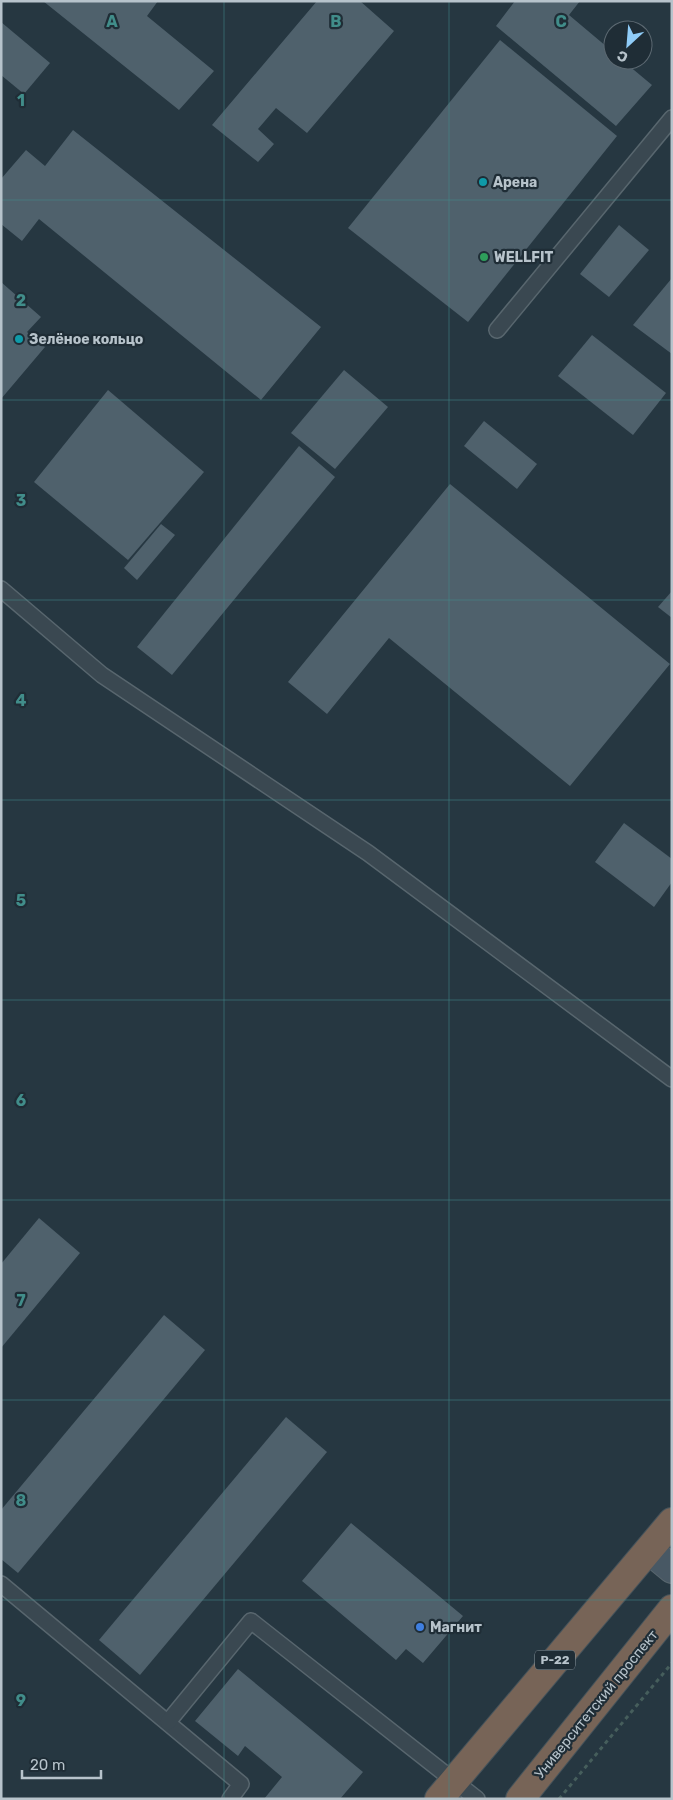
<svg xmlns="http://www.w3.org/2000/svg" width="673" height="1800" font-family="Rubik,sans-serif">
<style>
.building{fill:#4f616c}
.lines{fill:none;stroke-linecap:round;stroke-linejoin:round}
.lane-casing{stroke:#58666e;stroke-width:18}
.secondary-casing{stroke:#58666e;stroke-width:30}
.highway-casing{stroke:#45535b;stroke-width:30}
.path{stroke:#465e5c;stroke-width:3;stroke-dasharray:4 4;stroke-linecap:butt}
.lane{stroke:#3a4851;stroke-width:15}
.secondary{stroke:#485864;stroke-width:28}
.highway{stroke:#776457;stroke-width:28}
.grid{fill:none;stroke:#418d8a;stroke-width:1;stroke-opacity:0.55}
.culture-dot{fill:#0f9aa8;stroke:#1f2d36;stroke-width:2}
.leisure-dot{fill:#2e9e5b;stroke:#1f2d36;stroke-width:2}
.shop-dot{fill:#3f7fe0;stroke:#1f2d36;stroke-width:2}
.labels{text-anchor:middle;stroke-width:4.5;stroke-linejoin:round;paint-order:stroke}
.shield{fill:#1f2d36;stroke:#89969e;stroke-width:1}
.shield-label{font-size:12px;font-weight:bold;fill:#b7c3cb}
.poi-label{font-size:14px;font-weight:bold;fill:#b7c3cb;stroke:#1f2d36;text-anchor:start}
.street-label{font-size:14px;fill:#b7c3cb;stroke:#1f2d36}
.grid-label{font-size:16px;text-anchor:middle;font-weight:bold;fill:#418d8a;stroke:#1f2d36;stroke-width:4.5;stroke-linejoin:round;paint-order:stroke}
</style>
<rect width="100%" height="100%" fill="#263741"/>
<g class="building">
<path d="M 43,1 L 158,1 L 147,16 L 214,71 L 179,110 Z"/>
<path d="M 317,1 L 360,1 L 394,31 L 307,133 L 276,108 L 258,129 L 274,144 L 258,162 L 212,125 Z"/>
<path d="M 515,1 L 580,1 L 569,15 L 613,52 L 613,60 L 622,60 L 652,85 L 616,126 L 496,26 Z"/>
<path d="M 1,22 L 50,63 L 24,94 L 1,75 Z"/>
<path d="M 500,40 L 617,136 L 468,322 L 348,228 Z"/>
<path d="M 73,130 L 321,327 L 261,400 L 39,219 L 22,241 L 1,224 L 1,179 L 26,150 L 45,166 Z"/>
<path d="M 619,225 L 649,250 L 609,297 L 580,274 Z"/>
<path d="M 672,278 L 672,354 L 633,325 Z"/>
<path d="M 1,282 L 41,317 L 27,332 L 45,347 L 1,399 Z"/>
<path d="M 592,335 L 666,393 L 633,435 L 558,376 Z"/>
<path d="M 344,370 L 388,407 L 335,469 L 291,433 Z"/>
<path d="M 108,390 L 204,472 L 128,560 L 34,482 Z"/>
<path d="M 484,421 L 537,464 L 517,489 L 464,446 Z"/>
<path d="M 299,446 L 335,477 L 172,675 L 137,647 Z"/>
<path d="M 450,484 L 670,664 L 570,786 L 389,638 L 327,714 L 288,682 Z"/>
<path d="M 161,524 L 175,535 L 137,580 L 124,568 Z"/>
<path d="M 672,591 L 672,618 L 658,607 Z"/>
<path d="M 624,823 L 672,859 L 672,882 L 654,907 L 595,862 Z"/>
<path d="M 39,1218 L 80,1253 L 1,1348 L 1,1264 Z"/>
<path d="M 164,1315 L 205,1350 L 18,1573 L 1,1559 L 1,1510 Z"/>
<path d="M 286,1417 L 327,1452 L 140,1675 L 99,1640 Z"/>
<path d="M 351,1523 L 463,1616 L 423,1663 L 406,1649 L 396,1660 L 302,1581 Z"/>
<path d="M 238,1669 L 363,1772 L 340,1799 L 264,1799 L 282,1777 L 245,1746 L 238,1756 L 195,1721 Z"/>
</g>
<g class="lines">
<g class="lane-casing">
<g id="lane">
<path d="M 497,330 L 672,118"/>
<path d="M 1,589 L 102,675 L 368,853 L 672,1079"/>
<path d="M 1,1584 L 241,1784 L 230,1799"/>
<path d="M 168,1722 L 251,1621 L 477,1799"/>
</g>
</g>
<g class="secondary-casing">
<path id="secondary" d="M 649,1550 L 672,1569"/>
</g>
<g class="highway-casing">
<g id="highway">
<path d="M 439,1799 L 672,1522"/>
<path d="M 520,1799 L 672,1609"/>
</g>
</g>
<path class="path" d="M 559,1799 L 672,1663"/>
<use href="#lane" class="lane"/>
<use href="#secondary" class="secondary"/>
<use href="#highway" class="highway"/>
</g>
<path class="grid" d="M 224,1 L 224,1799M 449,1 L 449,1799M 1,200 L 672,200M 1,400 L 672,400M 1,600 L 672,600M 1,800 L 672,800M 1,1000 L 672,1000M 1,1200 L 672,1200M 1,1400 L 672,1400M 1,1600 L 672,1600"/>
<g class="culture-dot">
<circle cx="483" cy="182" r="5"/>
<circle cx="19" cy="339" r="5"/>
</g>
<circle class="leisure-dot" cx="484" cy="257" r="5"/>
<circle class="shop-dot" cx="420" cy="1627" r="5"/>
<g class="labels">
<rect class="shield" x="535" y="1650.5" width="40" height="19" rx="4"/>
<g class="shield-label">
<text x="555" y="1664">Р-22</text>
</g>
<g class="poi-label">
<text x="493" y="187">Арена</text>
<text x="494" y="262">WELLFIT</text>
<text x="29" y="344">Зелёное кольцо</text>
<text x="430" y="1632">Магнит</text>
</g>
<g class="street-label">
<text transform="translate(596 1704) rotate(-51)" y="5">Университетский проспект</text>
</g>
</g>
<g class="grid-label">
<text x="112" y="27">A</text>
<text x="336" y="27">B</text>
<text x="561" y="27">C</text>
<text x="21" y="106">1</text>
<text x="21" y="306">2</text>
<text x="21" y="506">3</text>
<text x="21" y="706">4</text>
<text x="21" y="906">5</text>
<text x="21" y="1106">6</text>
<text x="21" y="1306">7</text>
<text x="21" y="1506">8</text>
<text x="21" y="1706">9</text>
</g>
<rect width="673" height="1800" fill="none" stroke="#b7c3cb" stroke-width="5"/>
<g transform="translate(628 45) rotate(206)"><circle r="24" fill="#1f2d36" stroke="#5c6972"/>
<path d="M0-4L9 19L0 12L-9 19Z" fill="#8fccf8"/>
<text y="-8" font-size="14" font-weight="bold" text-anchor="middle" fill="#b7c3cb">С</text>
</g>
<path d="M22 1770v8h79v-8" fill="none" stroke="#b7c3cb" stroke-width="2.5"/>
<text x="30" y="1770" font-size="15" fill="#b7c3cb" stroke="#1f2d36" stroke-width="4" paint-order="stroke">20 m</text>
</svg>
